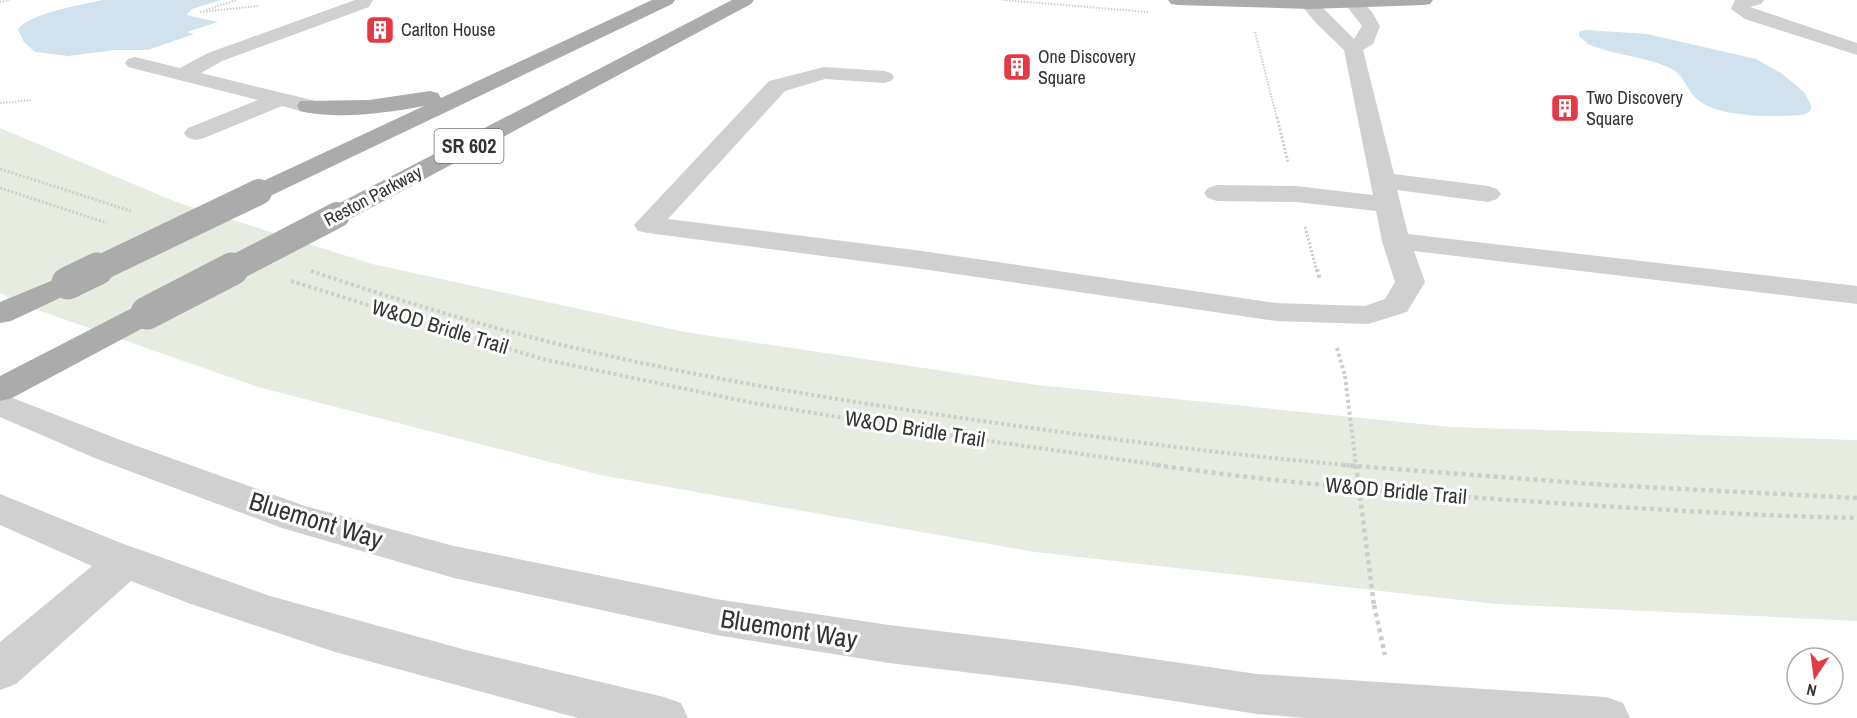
<svg xmlns="http://www.w3.org/2000/svg" width="1857" height="718" font-family="'Archivo Narrow',sans-serif">
<style>
.green{fill:#e6ecdf}
.water{fill:#cfe2ee}
.lines{fill:none;stroke-linecap:round;stroke-linejoin:round}
.path-far3{stroke:#cdcdcd;stroke-width:2;stroke-dasharray:1.5 1.5;stroke-linecap:butt}
.path-far2{stroke:#cdcdcd;stroke-width:3;stroke-dasharray:2 2;stroke-linecap:butt}
.path-far1{stroke:#cdcdcd;stroke-width:4;stroke-dasharray:3 3;stroke-linecap:butt}
.path{stroke:#cdcdcd;stroke-width:4.5;stroke-dasharray:4 4;stroke-linecap:butt}
.minor{fill:#d0d0d0;fill-rule:evenodd}
.major{fill:#ababab;fill-rule:evenodd}
.path-bridge-far1{stroke:#cdcdcd;stroke-width:4;stroke-dasharray:3 3;stroke-linecap:butt}
.path-bridge{stroke:#cdcdcd;stroke-width:4.5;stroke-dasharray:4 4;stroke-linecap:butt}
.major-bridge-far1{stroke:#ababab;stroke-width:26}
.major-bridge{stroke:#ababab;stroke-width:33}
.labels{text-anchor:middle;stroke-width:6;stroke-linejoin:round;paint-order:stroke}
.far-poi-label{font-size:18px;fill:#333;stroke:#fff;text-anchor:start}
.far-street-label{font-size:18px;fill:#333;stroke:#fff}
.shield{fill:#fff;stroke:#707070;stroke-width:1.5}
.shield-label{font-size:20px;font-weight:bold;fill:#333}
.street-label{font-size:21px;fill:#333;stroke:#fff}
.near-street-label{font-size:26px;fill:#333;stroke:#fff}
</style>
<rect width="100%" height="100%" fill="#fff"/>
<path class="green" d="M 0,128 L 176,202 L 372,264 L 685,332 L 1037,385 L 1451,427 L 1857,440 L 1857,621 L 1496,604 L 1035,552 L 600,475 L 258,387 L 23,305 L 0,293 Z"/>
<g class="water">
<path d="M 103,0 L 221,0 L 192,9 L 186,15 L 218,22 L 187,32 L 194,34 L 148,50 L 115,50 L 68,56 L 35,52 L 24,42 L 18,30 C 25,14 85,4 103,0 Z"/>
<path d="M 1586,30 L 1647,34 L 1756,59 L 1781,73 L 1804,92 L 1811,105 L 1811,110 L 1806,114 C 1780,118 1719,118 1698,100 C 1685,89 1686,75 1668,67 C 1642,56 1613,55 1588,44 L 1579,36 L 1579,32 Z"/>
</g>
<g class="lines">
<g class="path-far3">
<path d="M 1003,0 L 1148,12"/>
<path d="M 0,2 L 10,0"/>
<path d="M 206,10 L 236,0"/>
<path d="M 200,12 L 258,6"/>
<path d="M 1255,32 L 1277,119"/>
<path d="M 0,103 L 31,100"/>
</g>
<g class="path-far2">
<path d="M 1277,117 L 1288,162"/>
<path d="M 0,169 L 131,211"/>
<path d="M 0,188 L 107,223"/>
<path d="M 1305,227 L 1317,271"/>
</g>
<g class="path-far1">
<path d="M 1317,269 L 1320,280"/>
<path d="M 311,271 C 401,301 492,329 584,350 C 720,382 858,403 996,423 C 1117,440 1237,456 1358,466"/>
<path d="M 291,281 L 542,359 L 753,403 L 954,436 L 1166,466"/>
<path d="M 1337,348 L 1345,376"/>
</g>
<g class="path">
<path d="M 1156,465 C 1294,485 1432,495 1571,504 C 1667,510 1762,516 1857,518"/>
<path d="M 1342,465 L 1606,485 L 1857,498"/>
<path d="M 1374,605 L 1385,655"/>
</g>
<g class="minor">
<path d="M 355,0 L 373,0 L 369,7 L 222,61 L 201,73 L 316,101 L 319,106 L 316,111 L 308,113 L 282,106 L 204,138 L 196,140 L 188,138 L 184,133 L 188,128 L 258,100 L 128,67 L 125,63 L 128,59 L 135,57 L 180,68 L 208,53 Z"/>
<path d="M 1297,0 L 1315,0 L 1354,39 L 1362,26 L 1342,0 L 1361,0 L 1372,12 L 1380,26 L 1373,44 L 1363,50 L 1394,174 L 1488,186 L 1497,189 L 1501,194 L 1497,199 L 1488,202 L 1397,190 L 1408,234 L 1857,286 L 1857,304 L 1414,251 L 1425,282 L 1407,312 L 1368,324 L 1276,321 L 922,269 L 648,233 L 638,231 L 634,225 L 769,81 L 824,67 L 884,71 L 891,73 L 894,77 L 891,81 L 884,83 L 825,79 L 785,91 L 668,219 L 922,251 L 1276,303 L 1365,306 L 1385,299 L 1395,282 L 1382,241 L 1376,211 L 1296,202 L 1217,201 L 1208,198 L 1204,193 L 1208,188 L 1217,185 L 1296,186 L 1373,195 L 1344,50 L 1316,23 Z"/>
<path d="M 1735,0 L 1764,0 L 1761,4 L 1750,7 L 1857,43 L 1857,55 L 1745,19 L 1731,9 Z"/>
<path d="M 0,393 L 123,441 L 305,506 L 454,546 L 716,599 L 889,625 L 1071,647 L 1257,674 L 1606,697 L 1623,703 L 1630,718 L 1306,718 L 1257,714 L 1071,685 L 889,663 L 716,635 L 454,578 L 282,528 L 97,459 L 0,417 Z"/>
<path d="M 0,494 L 121,543 L 270,596 L 466,650 L 664,697 L 681,703 L 688,718 L 578,718 L 335,652 L 191,604 L 131,581 L 16,684 L 0,690 L 0,642 L 92,566 L 0,525 Z"/>
</g>
<g class="major">
<path d="M 652,0 L 675,0 L 672,4 L 268,197 L 259,200 L 250,197 L 246,192 L 250,187 L 424,106 C 386,113 339,120 300,111 L 297,106 L 300,101 L 369,100 L 430,91 L 438,93 L 441,98 Z"/>
<path d="M 732,0 L 754,0 L 751,4 L 346,221 L 337,223 L 328,221 L 324,215 L 328,209 Z"/>
<path d="M 1168,0 L 1433,0 L 1430,4 L 1424,5 L 1310,9 L 1177,5 L 1171,4 Z"/>
<path d="M 68,274 L 79,277 L 83,283 L 79,289 L 11,321 L 0,323 L 0,302 Z"/>
<path d="M 147,304 L 158,306 L 163,313 L 158,320 L 12,398 L 0,401 L 0,376 L 136,306 Z"/>
</g>
<path class="path-bridge-far1" d="M 1345,376 L 1356,466"/>
<path class="path-bridge" d="M 1356,465 L 1374,605"/>
<g class="major-bridge-far1">
<path d="M 94,271 L 259,192"/>
<path d="M 229,271 L 337,215"/>
</g>
<g class="major-bridge">
<path d="M 68,283 L 97,269"/>
<path d="M 147,313 L 232,269"/>
</g>
</g>
<defs>
<g id="building-square" transform="scale(1.5)"><rect x="-9" y="-9" width="18" height="18" rx="4" fill="#e53a46" stroke="#fff"/><path d="M-4-6H4V6H1V3H-1V6H-4ZM-2.5-4.3h1.7v1.8h-1.7ZM.8-4.3h1.7v1.8H.8ZM-2.5-1h1.7V.8h-1.7ZM.8-1h1.7V.8H.8Z" fill="#fff"/></g>
</defs>
<g fill-rule="evenodd">
<use href="#building-square" x="380" y="30"/>
<use href="#building-square" x="1017" y="67"/>
<use href="#building-square" x="1565" y="108"/>
</g>
<g class="labels">
<g class="far-poi-label">
<text x="401" y="36">Carlton House</text>
<text x="1038" y="63">One Discovery<tspan x="1038" dy="21">Square</tspan></text>
<text x="1586" y="104">Two Discovery<tspan x="1586" dy="21">Square</tspan></text>
</g>
<g class="far-street-label">
<text transform="translate(373 196) rotate(-28)" y="6">Reston Parkway</text>
</g>
<rect class="shield" x="434.5" y="129" width="69" height="34" rx="4.5"/>
<g class="shield-label">
<text x="469" y="153">SR 602</text>
</g>
<g class="street-label">
<text transform="translate(440 327) rotate(17)" y="7">W&amp;OD Bridle Trail</text>
<text transform="translate(915 429) rotate(9)" y="7">W&amp;OD Bridle Trail</text>
<text transform="translate(1396 491) rotate(5)" y="7">W&amp;OD Bridle Trail</text>
</g>
<g class="near-street-label">
<text transform="translate(316 520) rotate(17)" y="9">Bluemont Way</text>
<text transform="translate(789 629) rotate(9)" y="9">Bluemont Way</text>
</g>
</g>
<g transform="translate(1815 676) rotate(193)"><circle r="28" fill="#ffffff" stroke="#adadad" stroke-width="1.5"/>
<path d="M0-4.5L10 22L0 15L-10 22Z" fill="#e53a46"/>
<text y="-9" font-size="16" font-weight="bold" text-anchor="middle" fill="#333333">N</text>
</g>
</svg>
